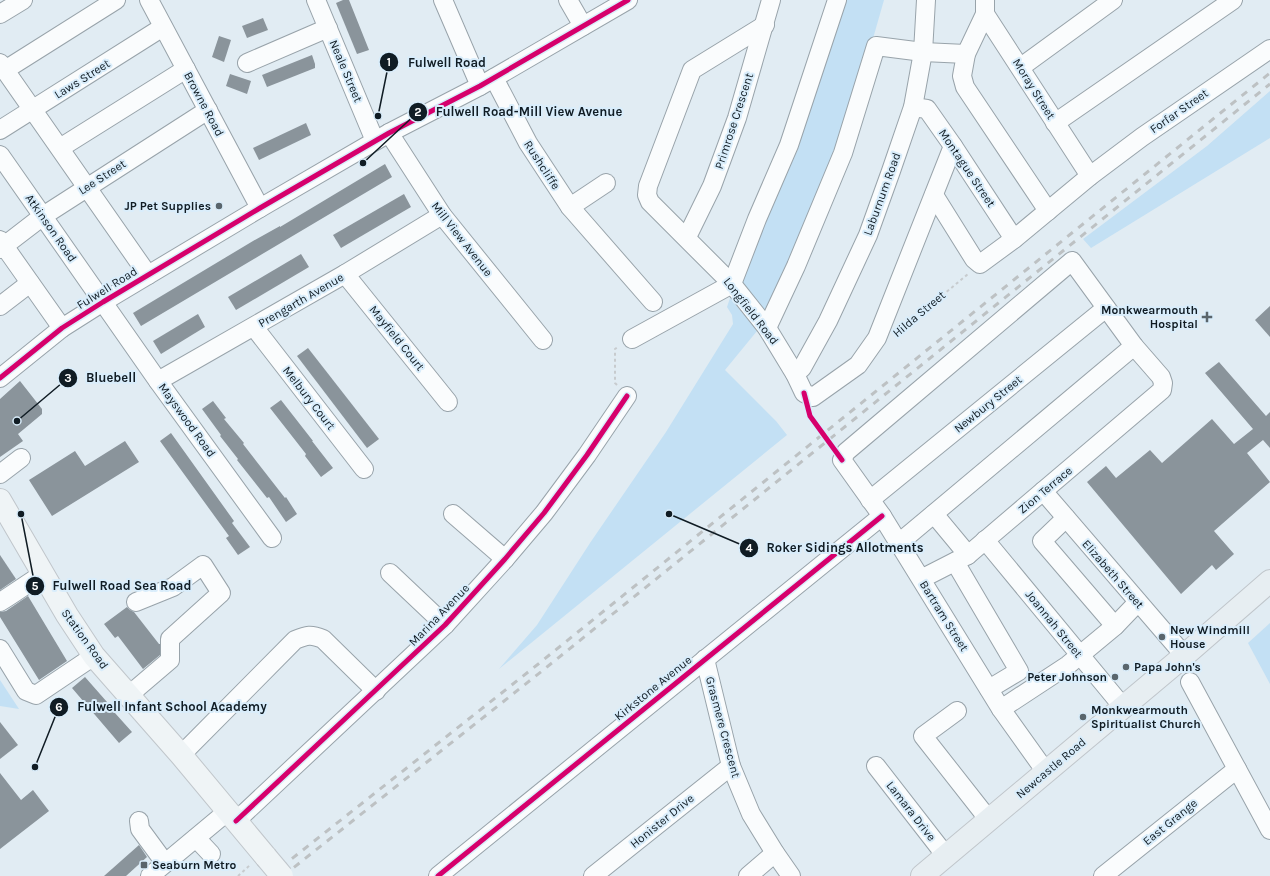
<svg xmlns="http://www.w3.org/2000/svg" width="1270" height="876" font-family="Karla,sans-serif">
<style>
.green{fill:#c3e0f4}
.building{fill:#8a949b}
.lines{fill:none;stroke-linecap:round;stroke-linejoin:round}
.minor-casing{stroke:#98a3aa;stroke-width:20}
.major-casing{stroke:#c0c6cb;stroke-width:24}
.highway-casing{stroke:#c0c6cb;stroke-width:24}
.path{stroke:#c7cbce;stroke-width:2;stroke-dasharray:3 3;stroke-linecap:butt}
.minor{stroke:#fafcfd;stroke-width:18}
.major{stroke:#eff4f6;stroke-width:22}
.highway{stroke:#e7eef2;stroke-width:22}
.rail{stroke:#bdc1c3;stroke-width:3;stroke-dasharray:7 7;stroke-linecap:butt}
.major-bridge-casing{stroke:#c0c6cb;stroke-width:24;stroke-linecap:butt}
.major-bridge{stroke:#eff4f6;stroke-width:22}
.cycleway-casing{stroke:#d9edfb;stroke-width:8}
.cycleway{stroke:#d6006c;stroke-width:5}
.poi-dot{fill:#59656c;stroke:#d9edfb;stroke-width:1.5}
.labels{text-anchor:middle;stroke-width:4;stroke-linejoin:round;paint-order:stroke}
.street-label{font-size:12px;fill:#101c24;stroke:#d9edfb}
.poi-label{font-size:12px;font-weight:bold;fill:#101c24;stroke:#d9edfb;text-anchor:start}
.leader{fill:none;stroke:#101c24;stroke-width:1.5}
.callout-dot{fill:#101c24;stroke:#d9edfb;stroke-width:1.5}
.mark-label{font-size:12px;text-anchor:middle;font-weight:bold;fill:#fff}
.callout-label{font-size:13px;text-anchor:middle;font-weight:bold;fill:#101c24;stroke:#d9edfb;stroke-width:4;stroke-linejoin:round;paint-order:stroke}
</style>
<rect width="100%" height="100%" fill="#e1ecf3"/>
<g class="green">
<path d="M 842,0 L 884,0 L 872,42 L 834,165 L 767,316 L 738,284 L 798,149 Z"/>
<path d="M 1270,91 L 1270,138 L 1091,248 L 1083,239 L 1207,146 Z"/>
<path d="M 730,298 L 757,331 L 725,370 L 776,421 L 787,435 L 499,669 L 537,625 L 590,543 L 666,432 L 733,324 L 732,315 L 727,307 Z"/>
<path d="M 1270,623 L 1270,684 L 1248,643 Z"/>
<path d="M 0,680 L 19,709 L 0,706 Z"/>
</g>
<g class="building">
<path d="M 343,0 L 349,0 L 369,50 L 357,54 L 336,3 Z"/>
<path d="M 263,18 L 268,30 L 247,38 L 242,26 Z"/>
<path d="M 219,36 L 231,40 L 224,62 L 212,57 Z"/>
<path d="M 312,55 L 315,64 L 315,68 L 267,87 L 262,75 Z"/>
<path d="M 230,74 L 251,81 L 247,94 L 226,86 Z"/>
<path d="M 306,123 L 311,135 L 259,160 L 253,148 Z"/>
<path d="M 385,164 L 392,177 L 141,326 L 133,313 L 253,241 L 280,226 L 280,227 Z"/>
<path d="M 404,194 L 411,207 L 341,248 L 333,235 Z"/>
<path d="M 301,254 L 309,267 L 236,310 L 228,297 Z"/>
<path d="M 1270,306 L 1270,337 L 1255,320 Z"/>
<path d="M 198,314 L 205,327 L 161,354 L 153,341 Z"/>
<path d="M 308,348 L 379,439 L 367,448 L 297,356 Z"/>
<path d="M 1219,362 L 1266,416 L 1270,412 L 1270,448 L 1263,440 L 1247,453 L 1270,482 L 1214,531 L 1234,554 L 1216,570 L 1212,565 L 1181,594 L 1087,482 L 1106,466 L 1116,478 L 1150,450 L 1162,463 L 1212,419 L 1234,444 L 1253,429 L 1205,373 Z"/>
<path d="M 20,381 L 42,409 L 42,414 L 18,434 L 23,441 L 0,457 L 0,399 Z"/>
<path d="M 281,400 L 313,441 L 312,441 L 333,468 L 321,477 L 305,456 L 306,454 L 270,408 Z"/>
<path d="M 213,401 L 226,418 L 224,419 L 244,443 L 243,444 L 285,498 L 286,497 L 297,514 L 286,522 L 269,497 L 267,498 L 237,460 L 238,459 L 220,436 L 221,435 L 202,409 Z"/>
<path d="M 171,433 L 234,521 L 232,523 L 250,547 L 238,555 L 226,538 L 229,536 L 160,441 Z"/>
<path d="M 125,441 L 139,462 L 52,516 L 29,480 L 75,451 L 85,466 Z"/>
<path d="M 0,555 L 16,579 L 0,590 Z"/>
<path d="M 28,596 L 67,661 L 39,680 L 0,617 L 0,612 L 6,611 Z"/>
<path d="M 127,607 L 130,610 L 134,612 L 159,644 L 160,644 L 160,655 L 143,669 L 118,636 L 115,638 L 104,624 Z"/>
<path d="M 85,677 L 107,702 L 106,703 L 132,732 L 119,743 L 72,688 Z"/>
<path d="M 0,722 L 18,745 L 0,759 Z"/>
<path d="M 0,773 L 21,800 L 33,790 L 49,811 L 0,849 Z"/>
<path d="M 139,845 L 147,857 L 126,876 L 104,876 Z"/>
</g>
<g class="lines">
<g class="minor-casing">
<g id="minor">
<path d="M 149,0 L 260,208"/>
<path d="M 316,0 L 375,141"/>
<path d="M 443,0 L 480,86"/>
<path d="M 568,0 L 583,26"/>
<path d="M 985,0 L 985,14 L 1090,176"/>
<path d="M 0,14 L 23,0"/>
<path d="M 985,14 L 966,54 L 962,76 L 965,87 L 1048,211"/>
<path d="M 765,25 L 692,70 L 648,186 L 647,195 L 650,202 L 732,284 L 767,328 L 795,374 L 804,393 L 813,397 L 858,365 L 877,338 L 953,146"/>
<path d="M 0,63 L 148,275"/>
<path d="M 247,63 L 328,28"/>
<path d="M 1021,67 L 1113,0"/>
<path d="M 5,70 L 116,0"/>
<path d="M 494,78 L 528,143 L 570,207 L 653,302"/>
<path d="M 913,107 L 927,109 L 953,146 L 1014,239"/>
<path d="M 1055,123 L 1233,0"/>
<path d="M 0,130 L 163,27"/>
<path d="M 389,133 L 442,215 L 543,340"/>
<path d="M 60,148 L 186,69"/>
<path d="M 0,155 L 158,381 L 272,538"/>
<path d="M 934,195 L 974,259 L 980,264 L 1014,239 L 1090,176 L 1142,137 L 1270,49"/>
<path d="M 570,207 L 606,183"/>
<path d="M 687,237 L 712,186 L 737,118 L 771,0"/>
<path d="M 0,240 L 62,328"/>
<path d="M 0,249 L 43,216 L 208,110"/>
<path d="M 345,274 L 448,402"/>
<path d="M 0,306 L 30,283"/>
<path d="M 254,327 L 364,469"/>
<path d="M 767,328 L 796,266 L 843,153 L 876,46 L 923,52 L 966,54"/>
<path d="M 632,339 L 732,284 L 757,219 L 789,145 L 837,0"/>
<path d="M 795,374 L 802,368 L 828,321 L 868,235 L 891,171 L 913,107 L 923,52 L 926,0"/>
<path d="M 0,378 L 62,328 L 103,302 L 260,208 L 389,133 L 480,86 L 628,0"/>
<path d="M 158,381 L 345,274 L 442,215"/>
<path d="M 0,474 L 21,458"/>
<path d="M 1043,491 L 1184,655"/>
<path d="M 870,500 L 1106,308"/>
<path d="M 453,514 L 505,559"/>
<path d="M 934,514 L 968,555"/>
<path d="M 1066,518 L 1042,541 L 1115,626"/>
<path d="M 985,540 L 1123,707"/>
<path d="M 899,543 L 1134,346"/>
<path d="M 955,562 L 1019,671 L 989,689"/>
<path d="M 390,573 L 445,625"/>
<path d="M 921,579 L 968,555 L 1162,390 L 1163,383 L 1161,377 L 1134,346 L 1072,261 L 846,452 L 842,460 L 882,516 L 1001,709 L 1046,772"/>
<path d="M 0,602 C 15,593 28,583 43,574"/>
<path d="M 0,649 L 26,691 L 36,695 L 94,656"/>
<path d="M 705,659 L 731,766 L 751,814 L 775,853 L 791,876"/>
<path d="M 1190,682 L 1270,830"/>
<path d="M 129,695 L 170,660 L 170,639 L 221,593 L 203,565 L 173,587 L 136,602"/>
<path d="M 1001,709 L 1068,665 L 1115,626 L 1138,602"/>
<path d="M 957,711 L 923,736 L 989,820"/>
<path d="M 181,755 L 295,640 C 307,635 311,634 323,639 L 376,691"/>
<path d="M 876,766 L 946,856"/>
<path d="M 139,821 L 140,829 L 165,863"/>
<path d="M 236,821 L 445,625 L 505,559 L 544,513 L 587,455 L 627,396"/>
<path d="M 196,838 L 211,854"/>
<path d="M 150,876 L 228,811"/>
<path d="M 438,876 L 882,516"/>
<path d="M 593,876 L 731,766"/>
<path d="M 748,876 L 775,853"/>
<path d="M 1103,876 L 1237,769"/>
</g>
</g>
<g class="major-casing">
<path id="major" d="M 0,500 L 67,615 L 94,656 L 181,755 L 266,857"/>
</g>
<g class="highway-casing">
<path id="highway" d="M 922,876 L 1178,661 L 1270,581"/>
</g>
<g class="path">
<path d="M 896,334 L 968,274"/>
<path d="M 617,385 L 615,383 L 615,349 L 619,346"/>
<path d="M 238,876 L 250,865"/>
</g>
<use href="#minor" class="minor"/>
<use href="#major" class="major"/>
<use href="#highway" class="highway"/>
<g class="rail">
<path d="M 270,876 L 537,665 L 1270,73"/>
<path d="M 283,876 L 542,671 L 1270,84"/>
</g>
<g class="major-bridge-casing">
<path id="major-bridge" d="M 266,857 L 282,876"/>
</g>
<use href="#major-bridge" class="major-bridge"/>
<g class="cycleway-casing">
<g id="cycleway">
<path d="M 0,378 L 62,328 L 103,302 L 260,208 L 389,133 L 480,86 L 628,0"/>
<path d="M 804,393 L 810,416 L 842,460"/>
<path d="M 236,821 L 445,625 L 505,559 L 544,513 L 587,455 L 627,396"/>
<path d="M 438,876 L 882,516"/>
</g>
</g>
<use href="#cycleway" class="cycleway"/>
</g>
<g class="poi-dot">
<circle cx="219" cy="206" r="4"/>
<path d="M1205 311h4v4h4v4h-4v4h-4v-4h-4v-4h4z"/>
<circle cx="1162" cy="637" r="4"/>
<circle cx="1126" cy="667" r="4"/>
<circle cx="1115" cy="677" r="4"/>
<circle cx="1083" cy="717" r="4"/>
<rect x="140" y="861" width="8" height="8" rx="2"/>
</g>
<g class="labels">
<g class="street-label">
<text transform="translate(346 71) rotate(67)" y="4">Neale Street</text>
<text transform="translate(82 79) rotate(-32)" y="4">Laws Street</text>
<text transform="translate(1034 89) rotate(58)" y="4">Moray Street</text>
<text transform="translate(204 104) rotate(62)" y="4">Browne Road</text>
<text transform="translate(1179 111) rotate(-35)" y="4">Forfar Street</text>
<text transform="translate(734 121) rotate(-72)" y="4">Primrose Crescent</text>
<text transform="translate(542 165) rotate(57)" y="4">Rushcliffe</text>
<text transform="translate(967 168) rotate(56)" y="4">Montague Street</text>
<text transform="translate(102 177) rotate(-33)" y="4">Lee Street</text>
<text transform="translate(882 194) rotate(-70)" y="4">Laburnum Road</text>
<text transform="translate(51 228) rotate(55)" y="4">Atkinson Road</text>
<text transform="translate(462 239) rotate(52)" y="4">Mill View Avenue</text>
<text transform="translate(107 288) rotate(-32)" y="4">Fulwell Road</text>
<text transform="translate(301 300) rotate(-30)" y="4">Prengarth Avenue</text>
<text transform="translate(751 311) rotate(52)" y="4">Longfield Road</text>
<text transform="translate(919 314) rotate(-40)" y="4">Hilda Street</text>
<text transform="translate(397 338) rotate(51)" y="4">Mayfield Court</text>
<text transform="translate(309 398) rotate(52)" y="4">Melbury Court</text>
<text transform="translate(988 404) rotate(-39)" y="4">Newbury Street</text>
<text transform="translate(187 420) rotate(54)" y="4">Mayswood Road</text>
<text transform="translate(1045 490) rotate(-40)" y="4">Zion Terrace</text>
<text transform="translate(1113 574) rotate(49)" y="4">Elizabeth Street</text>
<text transform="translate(439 615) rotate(-46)" y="4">Marina Avenue</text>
<text transform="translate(944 616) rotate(58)" y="4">Bartram Street</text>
<text transform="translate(1054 624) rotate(51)" y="4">Joannah Street</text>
<text transform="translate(85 639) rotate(54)" y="4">Station Road</text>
<text transform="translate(653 688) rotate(-39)" y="4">Kirkstone Avenue</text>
<text transform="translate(723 727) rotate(75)" y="4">Grasmere Crescent</text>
<text transform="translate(1051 768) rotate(-40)" y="4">Newcastle Road</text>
<text transform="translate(911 811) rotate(52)" y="4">Lamara Drive</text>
<text transform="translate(662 821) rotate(-39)" y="4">Honister Drive</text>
<text transform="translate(1170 822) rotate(-39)" y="4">East Grange</text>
</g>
<g class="poi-label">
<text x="211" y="210" text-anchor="end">JP Pet Supplies</text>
<text x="1198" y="314" text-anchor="end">Monkwearmouth<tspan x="1198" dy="14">Hospital</tspan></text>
<text x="1170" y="634">New Windmill<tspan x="1170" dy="14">House</tspan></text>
<text x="1134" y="671">Papa John's</text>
<text x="1107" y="681" text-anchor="end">Peter Johnson</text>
<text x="1091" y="714">Monkwearmouth<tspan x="1091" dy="14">Spiritualist Church</tspan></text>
<text x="152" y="869">Seaburn Metro</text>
</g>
</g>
<path class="leader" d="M378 116L389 62M363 163L418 112M17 421L68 378M669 514L749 548M21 514L35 586M35 767L59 707"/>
<g class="callout-dot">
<circle cx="378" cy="116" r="4"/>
<circle cx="363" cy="163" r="4"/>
<circle cx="17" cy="421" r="4"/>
<circle cx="669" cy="514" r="4"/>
<circle cx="21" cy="514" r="4"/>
<circle cx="35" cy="767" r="4"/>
<circle cx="389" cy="62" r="10"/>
<circle cx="418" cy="112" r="10"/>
<circle cx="68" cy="378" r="10"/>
<circle cx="749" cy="548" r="10"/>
<circle cx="35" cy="586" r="10"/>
<circle cx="59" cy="707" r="10"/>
</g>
<g class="mark-label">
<text x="389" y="66">1</text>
<text x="418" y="116">2</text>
<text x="68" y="382">3</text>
<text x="749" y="552">4</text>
<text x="35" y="590">5</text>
<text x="59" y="711">6</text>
</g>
<g class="callout-label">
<text x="447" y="67">Fulwell Road</text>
<text x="529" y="116">Fulwell Road-Mill View Avenue</text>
<text x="111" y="382">Bluebell</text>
<text x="845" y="552">Roker Sidings Allotments</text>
<text x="122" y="590">Fulwell Road Sea Road</text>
<text x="172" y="711">Fulwell Infant School Academy</text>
</g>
</svg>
